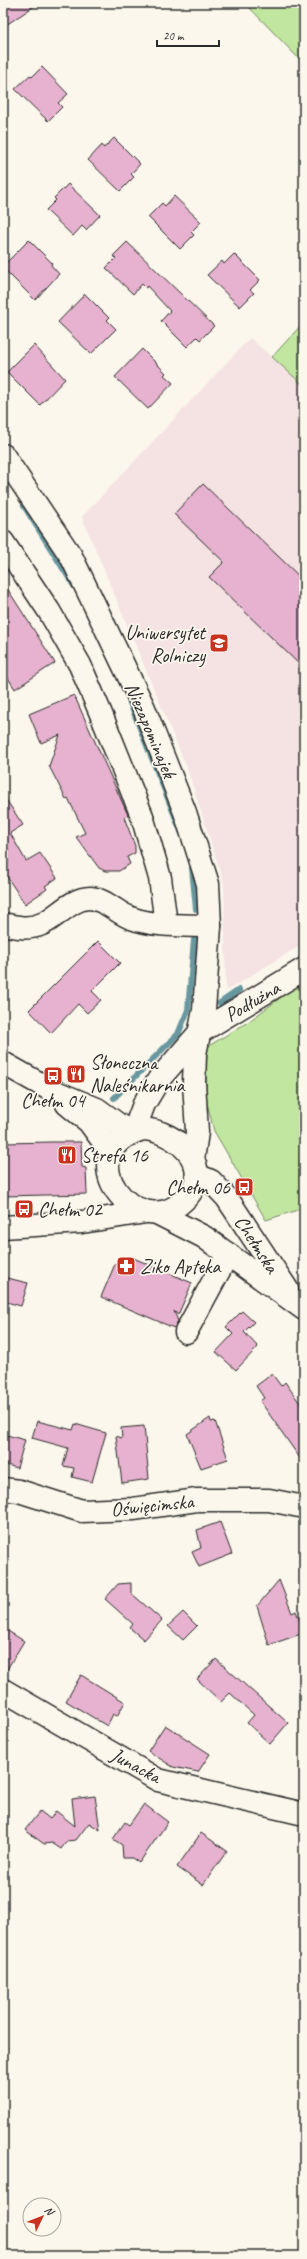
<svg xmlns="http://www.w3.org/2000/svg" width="307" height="2259" font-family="Caveat,sans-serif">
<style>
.built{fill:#f5e2e3}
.green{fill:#c1e6a0;stroke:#768866}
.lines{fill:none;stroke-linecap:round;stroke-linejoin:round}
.stream{stroke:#68979f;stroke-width:6}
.building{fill:#e6b2cf;stroke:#2b2b2b}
.minor-casing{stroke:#2b2b2b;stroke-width:25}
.minor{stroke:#fbf7ec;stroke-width:22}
.labels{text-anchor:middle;stroke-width:3.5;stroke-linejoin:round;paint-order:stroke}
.poi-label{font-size:20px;fill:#2b2b2b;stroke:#fbf7ec;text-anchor:start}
.street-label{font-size:20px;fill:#2b2b2b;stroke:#fbf7ec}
</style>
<rect width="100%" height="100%" fill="#fbf7ec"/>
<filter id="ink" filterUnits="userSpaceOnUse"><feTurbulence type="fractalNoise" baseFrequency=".025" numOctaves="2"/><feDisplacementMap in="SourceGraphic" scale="8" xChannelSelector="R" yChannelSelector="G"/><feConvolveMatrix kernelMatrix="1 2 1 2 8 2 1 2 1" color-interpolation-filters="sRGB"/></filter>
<g filter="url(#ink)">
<path class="built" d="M 250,338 L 304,386 L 304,943 L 226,991 L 224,883 L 187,768 L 82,517 Z"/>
<g class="green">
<path d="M 245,3 L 304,3 L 304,64 Z"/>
<path d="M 304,322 L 304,386 L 272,357 Z"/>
<path d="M 304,980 L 304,1208 L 266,1220 L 214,1131 L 206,1099 L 207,1047 L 248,1022 Z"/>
</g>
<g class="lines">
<g class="stream">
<path d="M 24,506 L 74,586"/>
<path d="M 130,703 L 182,834"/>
<path d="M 192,868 L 196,909"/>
<path d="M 220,1003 L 239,990"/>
<path d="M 114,1098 L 178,1034 L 188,1010 L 194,940"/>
</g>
</g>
<g class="building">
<path d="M 3,3 L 39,3 L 3,27 Z"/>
<path d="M 42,67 L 68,94 L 58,103 L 62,107 L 48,121 L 15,89 L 30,75 L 32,77 Z"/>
<path d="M 114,138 L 140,164 L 131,174 L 134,177 L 120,191 L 88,160 L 102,145 L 104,148 Z"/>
<path d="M 68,184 L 100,215 L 86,230 L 82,226 L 73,236 L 46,210 L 56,200 L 54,198 Z"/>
<path d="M 174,196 L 201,222 L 191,232 L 194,235 L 180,249 L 148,217 L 162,203 L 165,206 Z"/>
<path d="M 29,240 L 52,263 L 51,265 L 59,274 L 35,300 L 3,268 L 3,266 Z"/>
<path d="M 127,242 L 214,326 L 200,340 L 197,337 L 187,347 L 161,321 L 170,311 L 147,286 L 146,288 L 142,284 L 133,294 L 106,268 L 116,258 L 113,256 Z"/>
<path d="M 234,254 L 260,280 L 250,290 L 254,293 L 240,307 L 207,275 L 222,261 L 224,264 Z"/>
<path d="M 85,294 L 109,318 L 107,320 L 116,329 L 91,354 L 58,322 Z"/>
<path d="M 34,345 L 65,379 L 40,405 L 7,372 Z"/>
<path d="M 142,349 L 166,373 L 164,375 L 173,383 L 148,409 L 115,377 Z"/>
<path d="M 203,484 L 304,581 L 304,669 L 209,577 L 224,562 L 174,514 Z"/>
<path d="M 3,582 L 55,663 L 15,689 L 3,670 Z"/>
<path d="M 74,695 L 128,815 L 124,817 L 135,846 L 135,853 L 127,857 L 130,864 L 119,871 L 105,871 L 99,868 L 76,837 L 85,833 L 68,798 L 66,799 L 49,766 L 60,735 L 41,743 L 29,714 Z"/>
<path d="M 3,795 L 23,825 L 10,833 L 26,861 L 40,853 L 57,878 L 45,886 L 47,889 L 25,904 L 3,871 Z"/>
<path d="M 98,941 L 120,963 L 92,991 L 101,1000 L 87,1013 L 78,1004 L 51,1033 L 29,1010 Z"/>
<path d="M 52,1142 L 81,1142 L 82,1167 L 86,1168 L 87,1194 L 3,1196 L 3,1143 Z"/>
<path d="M 131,1257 L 192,1283 L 178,1315 L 174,1311 L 178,1321 L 174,1328 L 101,1297 L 115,1264 Z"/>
<path d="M 3,1277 L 28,1283 L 21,1306 L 3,1301 Z"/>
<path d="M 242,1311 L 254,1322 L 244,1332 L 258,1347 L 236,1370 L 216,1352 L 233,1334 L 226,1327 Z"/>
<path d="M 272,1374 L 281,1386 L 285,1382 L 304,1409 L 304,1464 L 260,1401 L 264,1398 L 256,1386 Z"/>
<path d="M 210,1418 L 211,1422 L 215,1421 L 228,1459 L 201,1468 L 187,1434 Z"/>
<path d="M 37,1421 L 73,1430 L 75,1424 L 106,1433 L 92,1482 L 72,1477 L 74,1468 L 63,1466 L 68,1448 L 32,1438 Z"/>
<path d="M 144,1426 L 149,1479 L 122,1483 L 116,1436 L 122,1438 L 121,1428 Z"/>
<path d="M 3,1434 L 25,1440 L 17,1468 L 3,1464 Z"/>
<path d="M 220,1522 L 232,1554 L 199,1567 L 192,1552 L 201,1548 L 197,1530 Z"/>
<path d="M 279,1580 L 292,1613 L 296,1611 L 304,1633 L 269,1645 L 257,1606 Z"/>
<path d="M 131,1583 L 131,1593 L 162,1620 L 144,1640 L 130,1628 L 133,1624 L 105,1599 L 118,1584 Z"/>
<path d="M 183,1612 L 197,1626 L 183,1640 L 168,1626 Z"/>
<path d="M 3,1628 L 24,1641 L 3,1676 Z"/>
<path d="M 216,1659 L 288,1723 L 270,1744 L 247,1723 L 254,1715 L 230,1693 L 221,1702 L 197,1679 Z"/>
<path d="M 81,1675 L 125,1702 L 117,1716 L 113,1714 L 107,1726 L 66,1701 Z"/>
<path d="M 165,1725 L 210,1754 L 198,1772 L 173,1767 L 148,1751 Z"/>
<path d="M 95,1796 L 100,1830 L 89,1823 L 76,1840 L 67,1841 L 61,1849 L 52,1843 L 44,1844 L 25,1830 L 40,1811 L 50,1819 L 56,1811 L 75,1826 L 72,1799 Z"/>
<path d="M 144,1804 L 168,1822 L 139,1863 L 132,1858 L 123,1858 L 122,1845 L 113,1839 L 125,1822 L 129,1825 Z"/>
<path d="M 201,1833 L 227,1851 L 203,1885 L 177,1867 Z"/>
</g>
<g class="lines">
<g class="minor-casing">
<g id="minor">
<path d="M 3,455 L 71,556 L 144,708 L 185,812 L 208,884 L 210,926 L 204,1010 L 195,1054 L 194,1082 L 197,1132 L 193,1160"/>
<path d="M 3,542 L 49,611 L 80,665 L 101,714 L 142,816 L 160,878 L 166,924"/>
<path d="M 3,924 C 16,927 29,930 42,924 C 57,917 72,898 90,898 C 105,899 117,913 131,918 C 155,927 185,925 210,926"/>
<path d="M 3,1063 L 51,1090 L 97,1109 L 130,1133"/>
<path d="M 67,1104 L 89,1122 L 111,1152"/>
<path d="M 143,1129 C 177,1131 218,1168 184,1200 C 137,1246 64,1152 143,1129 Z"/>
<path d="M 134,1131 L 144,1104 L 159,1079 L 200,1032 L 304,969"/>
<path d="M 197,1175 L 211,1181 L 227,1198 L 287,1289"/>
<path d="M 157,1213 L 204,1237 L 304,1309"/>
<path d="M 3,1227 L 82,1222 L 146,1212"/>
<path d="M 186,1332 L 228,1254"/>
<path d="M 3,1489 L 19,1491 L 82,1511 L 133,1509 L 197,1500 L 269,1500 L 304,1507"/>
<path d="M 3,1690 L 158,1780 L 304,1814"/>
</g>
</g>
<use href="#minor" class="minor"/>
</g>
</g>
<defs>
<g id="university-square" transform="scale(1)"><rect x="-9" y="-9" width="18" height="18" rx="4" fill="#c8321e" stroke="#fbf7ec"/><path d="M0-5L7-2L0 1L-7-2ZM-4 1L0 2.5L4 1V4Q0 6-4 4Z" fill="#fff"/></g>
<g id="restaurant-square" transform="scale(1)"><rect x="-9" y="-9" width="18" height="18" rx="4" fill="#c8321e" stroke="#fbf7ec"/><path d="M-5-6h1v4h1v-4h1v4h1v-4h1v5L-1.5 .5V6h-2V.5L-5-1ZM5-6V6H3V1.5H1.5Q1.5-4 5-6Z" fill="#fff"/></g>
<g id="bus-square" transform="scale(1)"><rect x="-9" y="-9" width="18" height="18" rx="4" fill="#c8321e" stroke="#fbf7ec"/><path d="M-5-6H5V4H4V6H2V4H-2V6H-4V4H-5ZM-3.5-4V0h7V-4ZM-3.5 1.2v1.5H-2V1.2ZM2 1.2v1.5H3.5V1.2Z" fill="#fff"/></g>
<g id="pharmacy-square" transform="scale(1)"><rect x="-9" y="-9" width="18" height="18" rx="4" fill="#c8321e" stroke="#fbf7ec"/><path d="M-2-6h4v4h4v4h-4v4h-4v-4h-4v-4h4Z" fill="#fff"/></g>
</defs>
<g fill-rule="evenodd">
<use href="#university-square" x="219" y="643"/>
<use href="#restaurant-square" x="76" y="1074"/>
<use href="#bus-square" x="53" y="1076"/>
<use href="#restaurant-square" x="67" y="1155"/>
<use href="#bus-square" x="244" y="1187"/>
<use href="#bus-square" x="24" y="1209"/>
<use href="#pharmacy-square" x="126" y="1266"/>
</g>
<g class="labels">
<g class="poi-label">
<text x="205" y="639" text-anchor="end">Uniwersytet<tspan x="205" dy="23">Rolniczy</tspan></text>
<text x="90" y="1069">Słoneczna<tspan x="90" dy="23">Naleśnikarnia</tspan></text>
<text x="53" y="1107" text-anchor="middle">Chełm 04</text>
<text x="81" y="1162">Strefa 16</text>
<text x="230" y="1194" text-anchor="end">Chełm 06</text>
<text x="38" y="1216">Chełm 02</text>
<text x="140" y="1273">Ziko Apteka</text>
</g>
<g class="street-label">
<text transform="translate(151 730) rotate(67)" y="7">Niezapominajek</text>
<text transform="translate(252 1001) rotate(-31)" y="7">Podłużna</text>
<text transform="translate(257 1244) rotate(57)" y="7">Chełmska</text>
<text transform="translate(152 1505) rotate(-6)" y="7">Oświęcimska</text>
<text transform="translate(136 1765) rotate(28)" y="7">Junacka</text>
</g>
</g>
<rect width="307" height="2259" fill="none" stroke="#fbf7ec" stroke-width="16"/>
<rect x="8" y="8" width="291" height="2243" fill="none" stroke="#2b2b2b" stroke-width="1.5" filter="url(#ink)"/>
<g transform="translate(42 2217) rotate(47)"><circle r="19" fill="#fbf7ec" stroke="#a8a59f"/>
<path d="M0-3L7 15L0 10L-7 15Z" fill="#c8321e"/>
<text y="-6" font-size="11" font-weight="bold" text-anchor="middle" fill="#2b2b2b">N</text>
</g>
<path d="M157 40v6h62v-6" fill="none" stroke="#2b2b2b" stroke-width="2"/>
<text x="163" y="40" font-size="12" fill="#2b2b2b" stroke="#fbf7ec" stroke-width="3" paint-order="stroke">20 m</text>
</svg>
